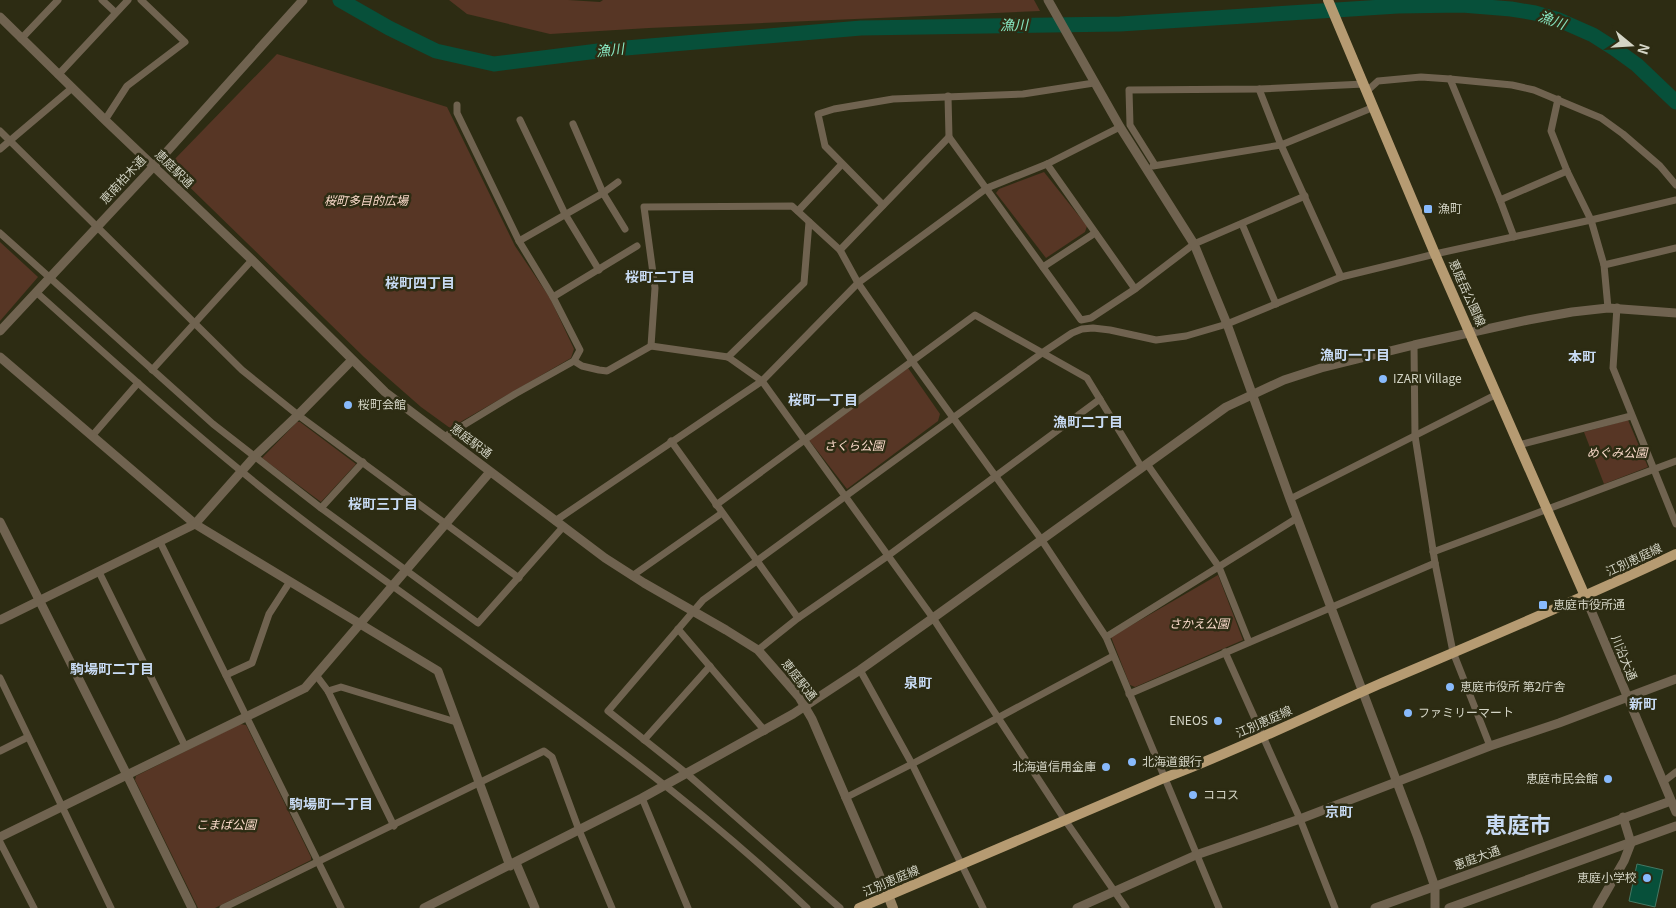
<svg xmlns="http://www.w3.org/2000/svg" width="1676" height="908" font-family="Georgia,'Noto Sans JP',serif">
<style>
.green{fill:#573625}
.water{fill:#07503a;stroke:#447864}
.lines{fill:none;stroke-linecap:round;stroke-linejoin:round}
.river{stroke:#07503a;stroke-width:15}
.minor{stroke:#706350;stroke-width:7}
.tertiary{stroke:#706350;stroke-width:9}
.secondary{stroke:#988363;stroke-width:10}
.primary{stroke:#b69b72;stroke-width:10}
.poi-dot{fill:#88bafc;stroke:#2d2c13;stroke-width:2}
.labels{text-anchor:middle;stroke-width:5;stroke-linejoin:round;paint-order:stroke}
.street-label{font-size:12px;fill:#d4d5c6;stroke:#2d2c13}
.park-label{font-size:12px;font-style:italic;fill:#fbdbcb;stroke:#2d2c13}
.poi-label{font-size:12px;fill:#d4d5c6;stroke:#2d2c13;text-anchor:start}
.water-label{font-size:14px;font-style:italic;fill:#88e7c2;stroke:#2d2c13}
.neighbourhood-label{font-size:14px;font-weight:bold;fill:#c8dbf4;stroke:#2d2c13}
.town-label{font-size:22px;font-weight:bold;fill:#c8dbf4;stroke:#2d2c13}
</style>
<rect width="100%" height="100%" fill="#2d2c13"/>
<g class="green">
<path d="M 449,0 L 568,0 L 600,2 L 603,0 L 1034,0 L 1040,11 L 649,28 L 550,34 L 467,14 Z"/>
<path d="M 277,54 L 447,107 L 515,246 L 550,298 L 574,349 L 571,358 L 450,428 L 421,407 L 364,357 L 171,169 L 171,163 Z"/>
<path d="M 1044,172 L 1087,226 L 1085,232 L 1046,258 L 996,193 L 999,189 Z"/>
<path d="M 0,242 L 38,277 L 0,321 Z"/>
<path d="M 908,368 L 940,414 L 938,421 L 847,489 L 809,440 Z"/>
<path d="M 1628,420 L 1648,467 L 1604,484 L 1584,432 Z"/>
<path d="M 297,422 L 300,422 L 356,464 L 321,502 L 262,458 Z"/>
<path d="M 1218,575 L 1243,640 L 1135,687 L 1130,685 L 1111,637 Z"/>
<path d="M 240,724 L 246,725 L 311,857 L 311,860 L 215,908 L 198,908 L 135,780 L 136,776 Z"/>
</g>
<path class="water" d="M 1637,864 L 1663,870 L 1655,907 L 1629,901 Z"/>
<g class="lines">
<path class="river" d="M 340,0 L 389,28 L 436,51 L 494,64 L 614,49 L 861,28 L 1120,24 L 1398,6 L 1462,5 L 1511,9 L 1535,13 L 1559,20 L 1593,35 L 1615,49 L 1637,65 L 1676,102"/>
<g class="minor">
<path d="M 102,0 L 115,12"/>
<path d="M 21,39 L 58,0"/>
<path d="M 58,75 L 128,0"/>
<path d="M 1450,79 L 1500,200 L 1514,237"/>
<path d="M 1259,89 L 1281,145 L 1341,277"/>
<path d="M 1367,91 L 1378,81 L 1421,77 L 1450,79 L 1512,85 L 1534,90 L 1601,118 L 1623,134 L 1660,166 L 1676,185"/>
<path d="M 948,96 L 949,137 L 1081,320 L 1091,318 L 1135,289 L 1194,244 L 1305,196"/>
<path d="M 1558,99 L 1551,131 L 1567,171 L 1591,220 L 1604,265 L 1608,308"/>
<path d="M 105,120 L 127,86 L 185,42 L 141,0"/>
<path d="M 520,120 L 565,214 L 599,270"/>
<path d="M 573,124 L 603,193 L 625,229"/>
<path d="M 0,131 L 242,370 L 298,415 L 519,578"/>
<path d="M 0,149 L 72,88"/>
<path d="M 1047,164 L 1135,289"/>
<path d="M 1155,165 L 1130,125 L 1129,90 L 1259,89 L 1364,84"/>
<path d="M 1153,166 L 1281,145 L 1374,107"/>
<path d="M 1500,200 L 1567,171"/>
<path d="M 883,205 L 825,146 L 818,114 L 834,109 L 893,99 L 1023,94 L 1094,83"/>
<path d="M 798,211 L 842,164"/>
<path d="M 1242,224 L 1276,304"/>
<path d="M 0,233 L 213,424 L 321,508 L 478,623 L 563,527"/>
<path d="M 519,241 L 603,193 L 618,182"/>
<path d="M 840,250 L 949,137"/>
<path d="M 1604,265 L 1676,248"/>
<path d="M 1043,267 L 1095,233"/>
<path d="M 36,292 C 131,377 225,463 328,539 C 490,659 661,768 807,908"/>
<path d="M 553,297 L 637,246"/>
<path d="M 1617,307 L 1613,368 L 1676,524"/>
<path d="M 1414,345 L 1415,436 L 1435,563 L 1453,652 L 1490,746"/>
<path d="M 651,346 L 655,288 L 644,207 L 792,206 L 840,250 L 858,283 L 912,361 L 1041,539 L 1106,637 L 1219,908"/>
<path d="M 728,357 L 804,283 L 809,222"/>
<path d="M 574,361 L 582,366 L 599,370 L 607,371 L 651,346 L 728,357 L 762,381 L 933,618 L 1065,820 L 1126,908"/>
<path d="M 152,370 L 252,260"/>
<path d="M 92,436 L 138,383"/>
<path d="M 444,437 L 515,394 L 574,361 L 580,350 L 553,297 L 519,241 L 457,113 L 457,105"/>
<path d="M 671,441 L 798,618"/>
<path d="M 1519,445 L 1631,416"/>
<path d="M 1147,464 L 1219,567 L 1249,642"/>
<path d="M 1290,499 L 1497,394"/>
<path d="M 716,505 L 975,315 L 1087,378 L 1142,468"/>
<path d="M 321,508 L 363,462"/>
<path d="M 555,521 L 762,381 L 858,283 L 987,188 L 1047,164 L 1120,127"/>
<path d="M 160,542 L 341,908"/>
<path d="M 1433,552 L 1676,461"/>
<path d="M 99,572 L 185,746"/>
<path d="M 632,576 L 722,513"/>
<path d="M 678,629 L 765,731"/>
<path d="M 1106,637 L 1297,518"/>
<path d="M 758,650 L 798,618 L 889,555 L 1100,399"/>
<path d="M 1225,652 L 1300,819 L 1335,908"/>
<path d="M 860,670 L 912,764 L 983,908"/>
<path d="M 226,675 L 252,663 L 269,614 L 289,583"/>
<path d="M 316,675 L 328,691 L 394,826"/>
<path d="M 0,678 L 111,908"/>
<path d="M 328,691 L 341,687 L 456,722"/>
<path d="M 1129,694 L 1435,563"/>
<path d="M 644,740 L 710,666"/>
<path d="M 0,751 L 28,737"/>
<path d="M 1663,782 L 1676,772"/>
<path d="M 642,798 L 688,908"/>
<path d="M 845,798 L 912,764 L 1113,656"/>
<path d="M 0,842 L 34,908"/>
<path d="M 223,908 L 544,751 L 552,757 L 579,830 L 612,908"/>
<path d="M 840,908 L 686,773 L 608,711 L 703,600 L 1042,353 L 1072,333 L 1082,329 L 1093,328 L 1110,330 L 1156,340 L 1186,336 L 1227,324 L 1341,277 L 1435,254 L 1591,220 L 1676,200"/>
</g>
<g class="tertiary">
<path d="M 1048,0 L 1120,127 L 1194,244 L 1227,324 L 1290,499 L 1418,838 L 1435,887 L 1435,908"/>
<path d="M 0,17 L 105,120 L 252,260 L 385,392 L 605,558 L 644,583 L 726,630 L 758,650 L 799,697 L 812,719 L 888,895"/>
<path d="M 0,331 L 154,166 L 303,0"/>
<path d="M 0,357 L 195,524 L 438,671 L 510,866"/>
<path d="M 0,522 L 127,775 L 192,908"/>
<path d="M 1585,596 L 1676,812"/>
<path d="M 0,620 L 195,524 L 255,456 L 298,415 L 352,360"/>
<path d="M 0,837 L 305,688 L 490,472"/>
<path d="M 516,863 L 535,908"/>
<path d="M 424,908 L 642,798 L 793,714 L 860,670 L 933,618 L 1226,407 L 1284,380 L 1321,368 L 1414,345 L 1528,320 L 1572,312 L 1608,308 L 1676,313"/>
<path d="M 1077,908 L 1196,855 L 1300,819 L 1490,746 L 1559,723 L 1676,679"/>
<path d="M 1375,908 L 1671,801"/>
<path d="M 1449,908 L 1676,826"/>
<path d="M 1597,908 L 1624,861 L 1631,843 L 1623,817"/>
</g>
<path class="secondary" d="M 888,895 L 893,908"/>
<g class="primary">
<path d="M 1328,0 L 1435,254 L 1585,596"/>
<path d="M 859,908 L 1164,778 C 1236,751 1305,717 1375,686 C 1476,643 1577,601 1676,554"/>
</g>
</g>
<g class="poi-dot">
<rect x="1423" y="204" width="10" height="10" rx="2.5"/>
<circle cx="1383" cy="379" r="5"/>
<circle cx="348" cy="405" r="5"/>
<rect x="1538" y="600" width="10" height="10" rx="2.5"/>
<circle cx="1450" cy="687" r="5"/>
<circle cx="1408" cy="713" r="5"/>
<circle cx="1218" cy="721" r="5"/>
<circle cx="1132" cy="762" r="5"/>
<circle cx="1106" cy="767" r="5"/>
<circle cx="1608" cy="779" r="5"/>
<circle cx="1193" cy="795" r="5"/>
<circle cx="1647" cy="878" r="5"/>
</g>
<g class="labels">
<g class="street-label">
<text transform="translate(174 169) rotate(44)" y="4">恵庭駅通</text>
<text transform="translate(123 180) rotate(-47)" y="4">恵南柏木通</text>
<text transform="translate(1467 293) rotate(66)" y="4">恵庭岳公園線</text>
<text transform="translate(471 441) rotate(37)" y="4">恵庭駅通</text>
<text transform="translate(1634 560) rotate(-25)" y="4">江別恵庭線</text>
<text transform="translate(1624 658) rotate(68)" y="4">川沿大通</text>
<text transform="translate(799 680) rotate(52)" y="4">恵庭駅通</text>
<text transform="translate(1264 722) rotate(-24)" y="4">江別恵庭線</text>
<text transform="translate(1477 858) rotate(-20)" y="4">恵庭大通</text>
<text transform="translate(891 881) rotate(-23)" y="4">江別恵庭線</text>
</g>
<g class="park-label">
<text x="366" y="205">桜町多目的広場</text>
<text x="854" y="450">さくら公園</text>
<text x="1617" y="457">めぐみ公園</text>
<text x="1199" y="628">さかえ公園</text>
<text x="226" y="829">こまば公園</text>
</g>
<g class="poi-label">
<text x="1438" y="213">漁町</text>
<text x="1393" y="383">IZARI Village</text>
<text x="358" y="409">桜町会館</text>
<text x="1553" y="609">恵庭市役所通</text>
<text x="1460" y="691">恵庭市役所 第2庁舎</text>
<text x="1418" y="717">ファミリーマート</text>
<text x="1208" y="725" text-anchor="end">ENEOS</text>
<text x="1142" y="766">北海道銀行</text>
<text x="1096" y="771" text-anchor="end">北海道信用金庫</text>
<text x="1598" y="783" text-anchor="end">恵庭市民会館</text>
<text x="1203" y="799">ココス</text>
<text x="1637" y="882" text-anchor="end">恵庭小学校</text>
</g>
<g class="water-label">
<text transform="translate(1552 20) rotate(20)" y="5">漁川</text>
<text transform="translate(1014 25) rotate(-1)" y="5">漁川</text>
<text transform="translate(610 50) rotate(-6)" y="5">漁川</text>
</g>
<g class="neighbourhood-label">
<text x="660" y="282">桜町二丁目</text>
<text x="420" y="288">桜町四丁目</text>
<text x="1355" y="360">漁町一丁目</text>
<text x="1582" y="362">本町</text>
<text x="823" y="405">桜町一丁目</text>
<text x="1088" y="427">漁町二丁目</text>
<text x="383" y="509">桜町三丁目</text>
<text x="112" y="674">駒場町二丁目</text>
<text x="918" y="688">泉町</text>
<text x="1643" y="709">新町</text>
<text x="331" y="809">駒場町一丁目</text>
<text x="1339" y="817">京町</text>
</g>
<g class="town-label">
<text x="1518" y="833">恵庭市</text>
</g>
</g>
<g transform="translate(1631 45) rotate(108)" stroke="#2d2c13" stroke-width="4" paint-order="stroke">
<path d="M0-4L9 19L0 12L-9 19Z" fill="#d4d5c6"/>
<text y="-8" font-size="14" font-weight="bold" text-anchor="middle" fill="#d4d5c6">N</text>
</g>
</svg>
